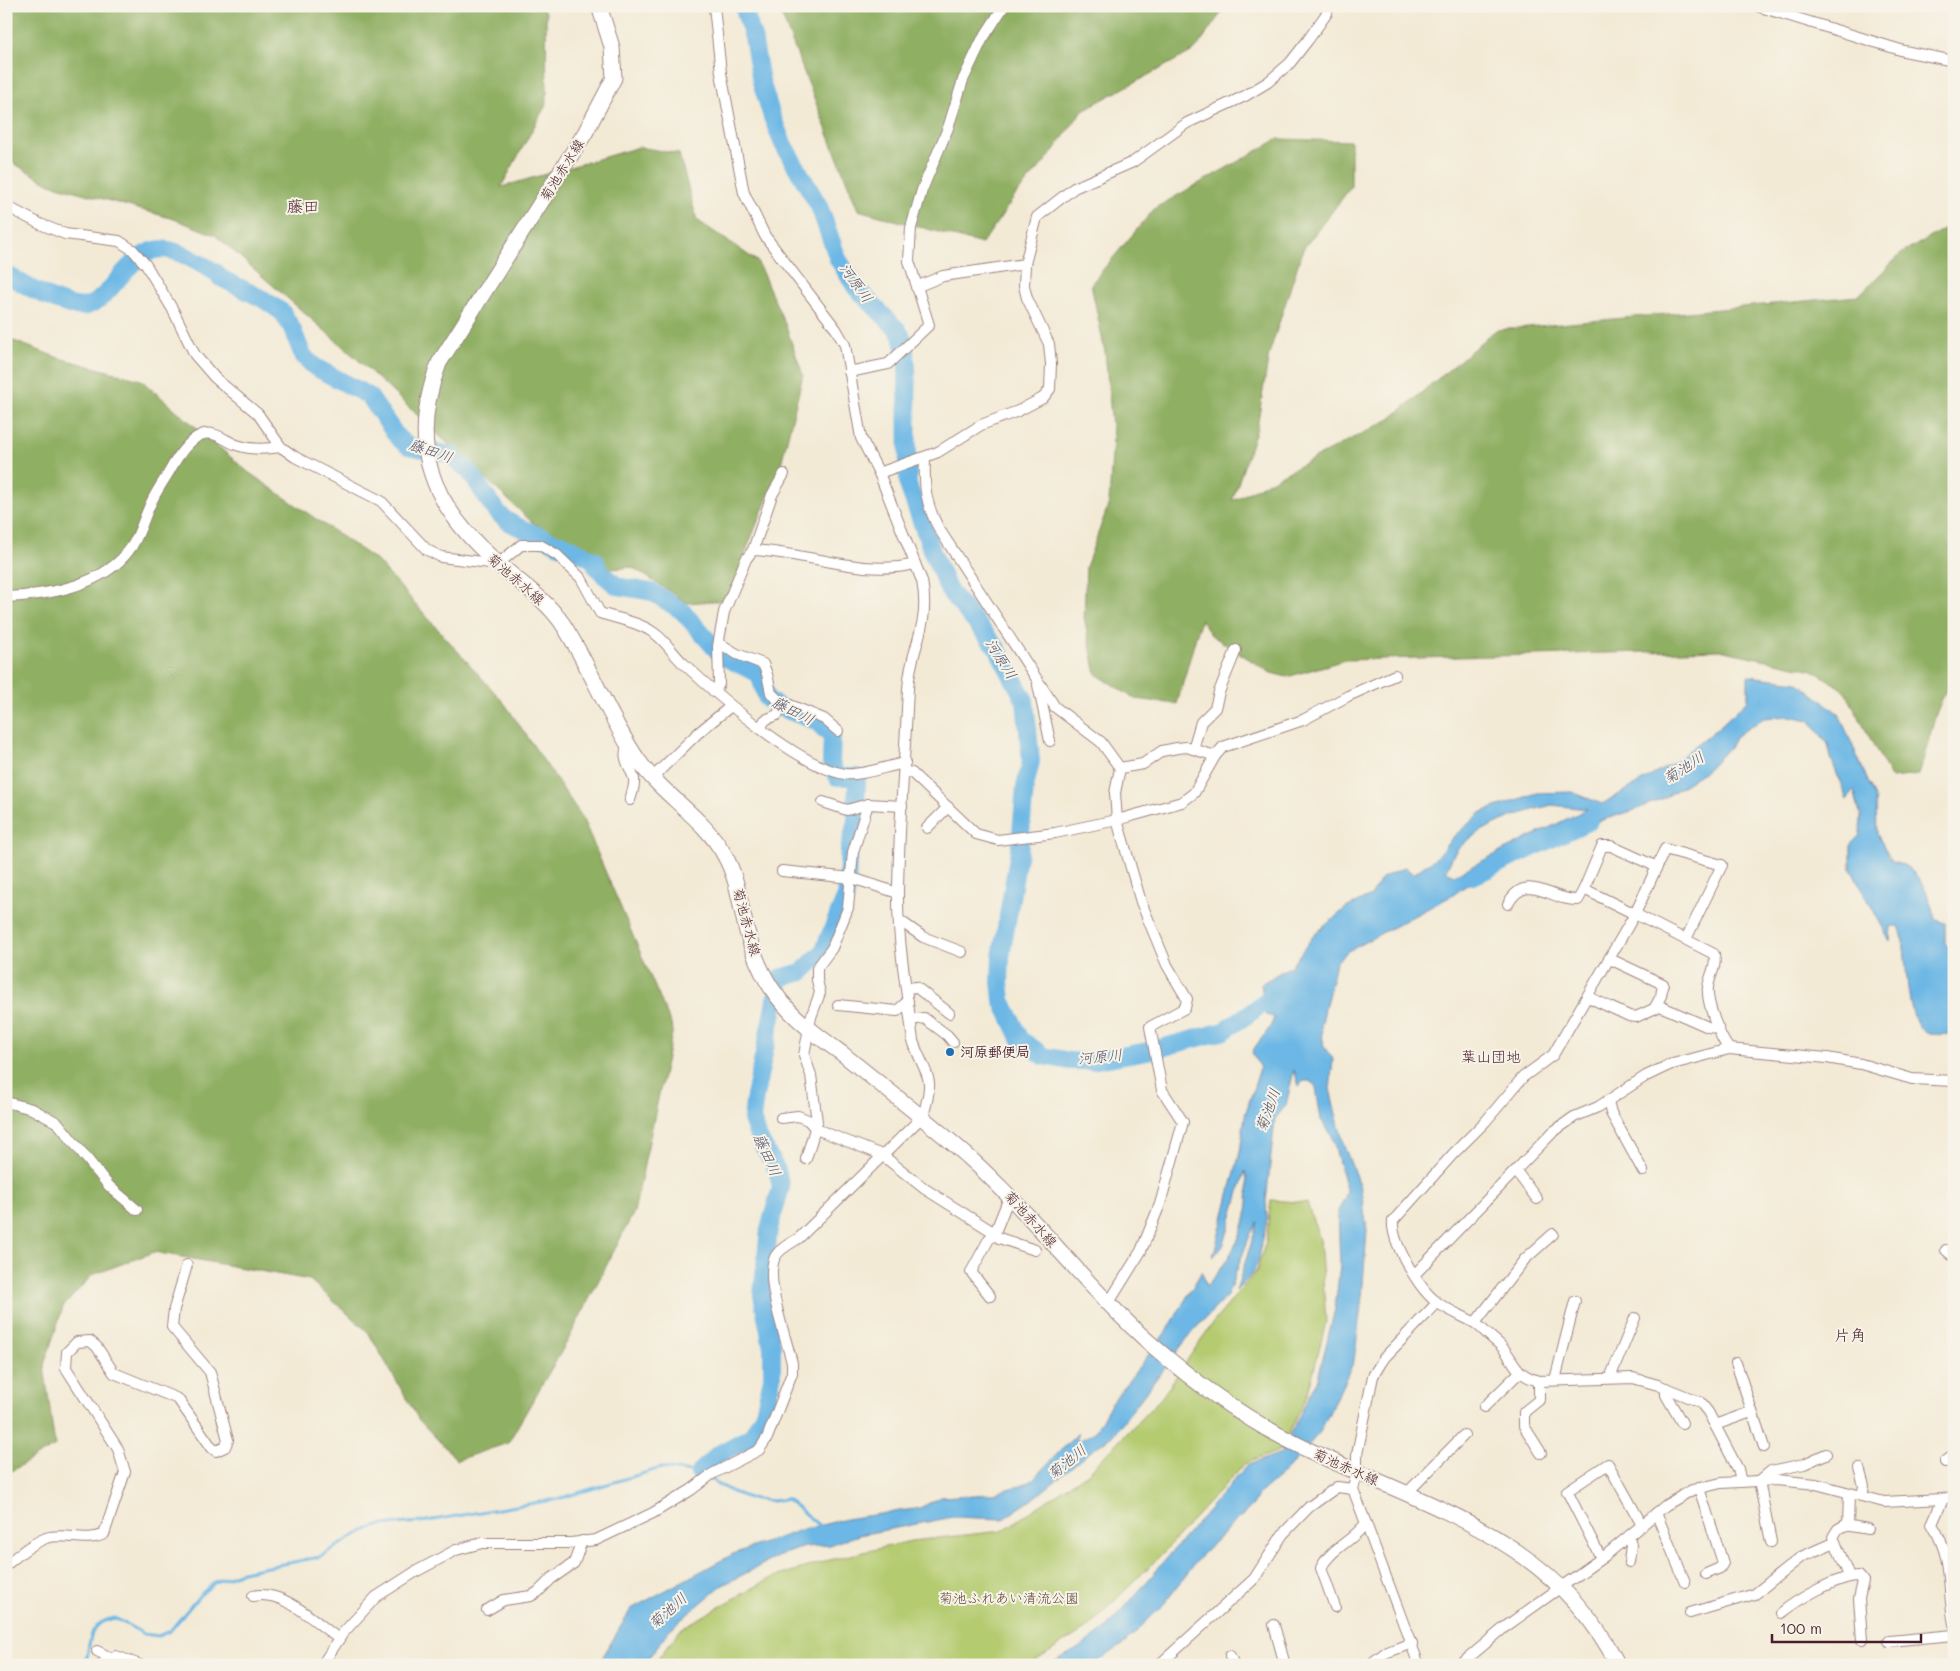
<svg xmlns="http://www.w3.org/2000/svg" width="1960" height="1671" font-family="Mali,'Klee One',sans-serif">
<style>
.green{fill:#b4cb70;stroke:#7f754e}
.forest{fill:#8faf62;stroke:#6c6746}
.water{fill:#6cb7e5;stroke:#5b6b88;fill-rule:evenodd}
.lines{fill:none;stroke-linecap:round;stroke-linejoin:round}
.stream{stroke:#6cb7e5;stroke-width:3}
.river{stroke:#6cb7e5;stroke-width:18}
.minor-casing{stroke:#9e8480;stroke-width:12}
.primary-casing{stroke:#9e8480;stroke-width:17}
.minor{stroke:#fff;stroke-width:10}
.primary{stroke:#fff;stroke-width:15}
.poi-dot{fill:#1f6fb2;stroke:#f7f3e8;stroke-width:2}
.labels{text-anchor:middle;stroke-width:4;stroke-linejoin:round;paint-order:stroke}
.street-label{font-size:14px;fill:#4a1f2b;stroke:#f7f3e8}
.poi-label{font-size:14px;font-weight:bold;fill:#4a1f2b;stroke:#f7f3e8;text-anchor:start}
.park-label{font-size:14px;fill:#644a3c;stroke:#f7f3e8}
.water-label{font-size:15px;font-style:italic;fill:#56546c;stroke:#f7f3e8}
.neighbourhood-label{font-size:15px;fill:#4a1f2b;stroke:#f7f3e8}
.quarter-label{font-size:16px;fill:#4a1f2b;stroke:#f7f3e8}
</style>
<rect width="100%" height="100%" fill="#f7f3e8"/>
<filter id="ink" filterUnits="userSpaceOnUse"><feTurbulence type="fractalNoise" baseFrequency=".02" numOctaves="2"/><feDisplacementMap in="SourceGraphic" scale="10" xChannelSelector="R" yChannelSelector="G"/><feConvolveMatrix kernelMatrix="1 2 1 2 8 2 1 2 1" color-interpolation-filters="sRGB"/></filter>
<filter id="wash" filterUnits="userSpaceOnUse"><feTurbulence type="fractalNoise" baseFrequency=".0096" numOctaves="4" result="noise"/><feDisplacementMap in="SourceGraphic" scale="20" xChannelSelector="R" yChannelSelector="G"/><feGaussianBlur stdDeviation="1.12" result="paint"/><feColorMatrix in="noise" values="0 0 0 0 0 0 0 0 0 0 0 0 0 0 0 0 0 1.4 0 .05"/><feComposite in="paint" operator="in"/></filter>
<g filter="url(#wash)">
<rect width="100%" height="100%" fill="#f3ead5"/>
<path class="green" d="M 1271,1200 L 1307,1203 L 1320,1240 L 1326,1322 L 1308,1393 L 1281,1450 L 1244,1464 L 1163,1553 L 1087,1628 L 1029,1665 L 653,1665 L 682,1628 L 771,1578 L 830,1560 L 911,1541 L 1002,1531 L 1088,1473 L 1162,1397 L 1212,1324 L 1257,1270 L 1266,1241 Z"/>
<g class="forest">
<path d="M 6,6 L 541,6 L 546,13 L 547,103 L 501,187 L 639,147 L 679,154 L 697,220 L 757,261 L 785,324 L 803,375 L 780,468 L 749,543 L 729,600 L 687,603 L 632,567 L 611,569 L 532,522 L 356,358 L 215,235 L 174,219 L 50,184 L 6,159 Z"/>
<path d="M 778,6 L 1226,6 L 1195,50 L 1083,110 L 1048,158 L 1015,196 L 982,244 L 858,210 Z"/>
<path d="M 1278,139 L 1351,141 L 1351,187 L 1303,249 L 1269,354 L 1257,428 L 1232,501 L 1390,419 L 1496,330 L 1858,296 L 1901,254 L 1954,223 L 1954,670 L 1936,714 L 1919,775 L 1891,778 L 1845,691 L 1813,670 L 1720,650 L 1345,660 L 1287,677 L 1271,673 L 1211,635 L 1201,619 L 1177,704 L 1135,699 L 1096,674 L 1084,617 L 1086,567 L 1109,503 L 1113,437 L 1105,352 L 1091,284 L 1155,208 Z"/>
<path d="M 6,338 L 56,357 L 141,380 L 248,472 L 377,561 L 505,704 L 582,817 L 673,1029 L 634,1212 L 568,1340 L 508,1443 L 457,1460 L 419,1420 L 368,1332 L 310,1280 L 154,1252 L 92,1275 L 63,1307 L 44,1365 L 55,1446 L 6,1474 Z"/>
</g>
<path class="water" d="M 1748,676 L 1798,682 L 1839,714 L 1876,800 L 1877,834 L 1892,861 C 1919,866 1929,895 1935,919 L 1945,923 L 1945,943 L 1954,954 L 1954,1034 C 1946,1034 1937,1035 1930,1034 C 1901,1028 1910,948 1899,926 L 1891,926 L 1890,941 L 1851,869 L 1851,844 L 1860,835 L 1861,817 L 1854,790 L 1847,800 L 1831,758 L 1828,744 L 1809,720 L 1789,716 L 1764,718 L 1736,736 L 1732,744 L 1708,769 L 1666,797 L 1635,810 L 1524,844 L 1453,895 L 1348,951 L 1336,962 L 1321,1026 L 1324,1047 L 1333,1059 L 1330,1089 L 1343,1143 L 1361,1190 L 1367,1230 L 1362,1298 L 1354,1361 L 1320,1432 L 1287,1470 L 1258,1495 L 1253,1505 L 1202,1554 L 1164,1604 L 1125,1643 L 1093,1665 L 1048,1665 L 1081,1647 L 1108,1627 L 1246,1466 L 1281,1453 L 1318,1378 L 1335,1309 L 1340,1265 L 1338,1211 L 1347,1193 L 1332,1136 L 1321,1120 L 1316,1087 L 1311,1081 L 1304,1081 L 1299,1086 L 1294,1070 L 1286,1105 L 1275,1119 L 1266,1201 L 1267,1219 L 1258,1262 L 1252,1274 L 1236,1291 L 1258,1222 L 1250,1235 L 1227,1296 L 1193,1331 L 1112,1436 L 1087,1454 L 1037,1496 L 1003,1519 L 953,1517 L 859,1535 L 830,1545 L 805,1547 L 783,1554 L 721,1586 L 669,1630 L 644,1665 L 598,1665 L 631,1609 L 733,1554 L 801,1530 L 846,1519 L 920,1508 L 941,1497 L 992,1494 L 1030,1482 L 1078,1433 L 1077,1442 L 1095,1432 L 1110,1405 L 1169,1328 L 1202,1271 L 1206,1286 C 1235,1256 1257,1212 1245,1171 L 1224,1244 L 1213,1257 L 1240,1152 L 1245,1115 L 1260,1068 L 1252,1053 C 1258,1039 1270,1033 1274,1017 L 1266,1015 L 1261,984 L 1292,965 L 1314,935 L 1346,908 L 1371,896 L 1382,878 L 1405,867 L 1413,874 L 1437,857 L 1453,837 L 1482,812 L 1537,793 L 1572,792 L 1602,804 L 1672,764 L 1719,727 L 1748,700 ZM 1552,805 L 1587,809 L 1454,875 L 1446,871 C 1450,864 1452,855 1457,850 C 1481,825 1520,813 1552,805 Z"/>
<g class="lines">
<path class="stream" d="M 77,1665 L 87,1657 C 90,1636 91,1622 115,1618 L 144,1634 L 158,1636 L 170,1631 L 200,1595 L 215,1582 L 242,1572 L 319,1557 L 361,1532 L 381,1525 L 421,1522 L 558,1499 L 661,1468 L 699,1473 L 732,1492 L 749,1498 L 772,1501 L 787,1499 L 822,1528"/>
<g class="river">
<path d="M 743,6 L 753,37 L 761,81 L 772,117 L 783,144 L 819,206 L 838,259 L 856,288 L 897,329 L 903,339 L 907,367 L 908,485 L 933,554 L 949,591 L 997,648 L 1025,701 L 1031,761 L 1025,787 L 1020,845 L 1001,957 L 1000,982 L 1002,1000 L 1021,1040 L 1044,1056 L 1069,1061 L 1092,1061 L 1153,1050 L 1224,1031 L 1283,990"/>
<path d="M 6,274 C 25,285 66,311 87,306 C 99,302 107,293 114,284 C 154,235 166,244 217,273 L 219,277 L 263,299 L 282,312 L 292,328 L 303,356 L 315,367 L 369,396 L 398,438 L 408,446 L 452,455 C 455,463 463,464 468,470 C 481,486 490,508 506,520 C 522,531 542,535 559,545 L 561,543 L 596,561 L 596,566 L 605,576 L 617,586 L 652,592 L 682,611 L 722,656 L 759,674 L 767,699 L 781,708 L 816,721 L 832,737 L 831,763 L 837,777 L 857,777 L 856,821 L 849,850 L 846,896 L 823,952 L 802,972 L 780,978 L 755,1096 L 752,1119 L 759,1139 L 777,1170 L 781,1187 L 769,1229 L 762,1295 L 772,1347 L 772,1378 L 764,1413 L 752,1436 L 717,1455 L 699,1473"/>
<path d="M 1473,876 L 1589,821"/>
</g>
</g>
</g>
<g filter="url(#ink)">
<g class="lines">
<g class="minor-casing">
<g id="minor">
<path d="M 1757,6 L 1904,51 L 1954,61"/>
<path d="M 6,206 L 40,224 L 65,234 L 119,241 L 133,250 L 146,265 L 173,310 L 195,355 L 215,378 L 258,414 L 281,447 L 295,457 L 381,501 L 427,550 L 441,557 L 498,564 L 521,545 L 540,545 L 557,555 L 581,578 L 600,613 C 618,619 639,622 654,633 C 665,640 673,654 683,663 C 718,696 799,767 845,774 C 861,776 887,766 905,763"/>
<path d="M 916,287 L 943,276 L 1025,264"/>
<path d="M 849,372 L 888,364 L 929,325 L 909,261 L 911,228 L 922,190 L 948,128 L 963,80 L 982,40 L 1004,6"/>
<path d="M 925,457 C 924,486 925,503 939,529 L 1055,707 L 1101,742 L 1120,768 L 1115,793 L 1117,820 L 1141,902 L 1167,965 L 1187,999 L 1185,1008 L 1150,1027 L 1162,1090 L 1183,1122 L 1160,1204 L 1141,1251 L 1108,1304"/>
<path d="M 879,473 L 938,452 L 981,425 L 1018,411 L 1043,398 L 1050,389 L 1051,364 L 1049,344 L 1027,298 L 1024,286 L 1025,264 L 1037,217 L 1074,188 L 1133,162 L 1187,123 L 1245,96 L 1268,82 L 1290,63 L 1308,40 L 1327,13 L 1328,6"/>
<path d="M 753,550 C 806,552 861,577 915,564"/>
<path d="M 6,597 C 49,595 107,585 132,546 C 140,533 144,518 150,505 C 155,493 163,482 169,472 C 176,459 187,441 201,435 C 215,429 227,443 240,446 C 253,450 268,449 281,447"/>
<path d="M 719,643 L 737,654 L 763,664 L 767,674 L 771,693 L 778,700 L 824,719 L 838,731"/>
<path d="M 1038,685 L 1050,741"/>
<path d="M 714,692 L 719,684 L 718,646 L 724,612 L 746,559 L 753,550 L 772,495 L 784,474"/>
<path d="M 761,727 L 765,720 L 777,715 L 785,704"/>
<path d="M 628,743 C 621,759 630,765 634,779 C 635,786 632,793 630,800"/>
<path d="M 1193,749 L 1201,722 L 1215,708 L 1219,692 L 1236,650"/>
<path d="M 1120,768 L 1143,764 L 1162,751 L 1177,748 L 1187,747 L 1215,756"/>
<path d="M 904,771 L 912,773 L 976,834 L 998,840 L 1055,833 L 1117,820 L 1182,802 L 1194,793 L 1215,756 L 1223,747 L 1303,720 L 1348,696 L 1395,675"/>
<path d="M 652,778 L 698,733 L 731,706"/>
<path d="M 823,802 L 847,810 L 868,804"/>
<path d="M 927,828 L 948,807"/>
<path d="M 782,871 L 852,878 L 898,893"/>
<path d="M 1584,889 L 1602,846 L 1611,846 L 1657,867"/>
<path d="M 1508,904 C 1526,870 1553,902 1578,900 L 1584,889 L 1635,914 L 1665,849 L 1722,865 L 1686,939"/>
<path d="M 899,920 L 923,937 L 962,952"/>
<path d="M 1610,959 L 1663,984 L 1661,996 L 1654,1009"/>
<path d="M 907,988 L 916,987 L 949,1013"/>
<path d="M 1588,997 L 1629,1016 L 1636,1017 L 1660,1006 L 1708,1027 L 1718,1028"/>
<path d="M 838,1005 L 897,1011 L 908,1001"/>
<path d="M 911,1020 L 924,1018 L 947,1035 L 953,1042"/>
<path d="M 1729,1049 C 1720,1038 1706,1002 1708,987 C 1710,974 1717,967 1714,954 L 1635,914 L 1553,1055 L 1523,1077 L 1485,1122 L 1453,1154 L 1393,1221 C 1391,1242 1420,1291 1438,1303 C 1449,1311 1463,1316 1475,1323 C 1483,1329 1490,1337 1498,1343 C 1516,1359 1512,1374 1539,1381 L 1633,1378 L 1658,1385 L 1700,1402 L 1708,1412 L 1738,1469 L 1741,1482"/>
<path d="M 1608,1101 L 1611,1113 L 1643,1171"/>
<path d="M 6,1102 L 32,1109 L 58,1123 L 109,1186 L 137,1210"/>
<path d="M 781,1118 L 798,1116 L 808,1120 L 816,1129 L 882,1155 L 925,1189 L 990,1230 L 999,1238 L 1035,1250"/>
<path d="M 806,1159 L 817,1122 L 811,1075 L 804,1055 L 811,1017 L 820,993 L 817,980 L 817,968 L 832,948 L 848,908 L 853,852 L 868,804 L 902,806"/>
<path d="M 1516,1171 L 1537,1199"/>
<path d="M 1946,1250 L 1954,1257"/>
<path d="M 1415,1274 L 1553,1132 L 1574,1117 L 1598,1107 L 1646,1076 L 1669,1065 L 1729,1049 L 1827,1058 L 1861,1064 L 1912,1079 L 1954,1081"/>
<path d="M 990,1296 L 971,1272 L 989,1239 L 994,1235 L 1010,1195"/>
<path d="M 1475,1323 L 1525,1259 L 1553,1234"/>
<path d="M 1736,1363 L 1764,1447"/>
<path d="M 1613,1378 L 1612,1373 L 1635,1318"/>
<path d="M 1555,1380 L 1575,1301"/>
<path d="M 1539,1381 L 1539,1400 L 1524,1412 L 1524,1426 L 1541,1453"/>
<path d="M 1666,1388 L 1666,1395 L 1682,1423"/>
<path d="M 1484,1407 L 1520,1372"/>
<path d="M 1715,1425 L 1751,1412"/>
<path d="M 1945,1462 L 1954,1455"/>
<path d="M 1859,1468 L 1864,1486 L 1862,1496"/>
<path d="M 1699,1488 L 1723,1563 L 1720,1568 L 1706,1574"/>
<path d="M 1406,1494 L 1464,1435"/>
<path d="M 1943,1499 L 1932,1524 C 1955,1562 1946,1583 1954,1624"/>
<path d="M 1656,1513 L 1685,1582"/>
<path d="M 1848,1526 L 1849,1494"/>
<path d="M 1629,1536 L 1631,1545 L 1629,1562"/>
<path d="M 1771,1542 L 1759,1481 L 1771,1471 L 1804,1464 L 1826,1454"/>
<path d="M 1601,1558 L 1567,1491 L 1608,1464 L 1642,1525"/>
<path d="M 6,1565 C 18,1555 31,1544 46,1538 C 64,1532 87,1543 104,1534 L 125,1472 L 118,1449 L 66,1368 L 67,1352 L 77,1342 L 90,1341 L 97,1347 L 114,1373 L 178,1399 L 212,1448 L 216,1451 L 225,1447 L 228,1440 L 210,1372 L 172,1327 L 174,1309 L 187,1265"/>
<path d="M 1849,1576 L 1833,1537 L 1838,1529 L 1845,1525 L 1868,1529"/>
<path d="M 253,1596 C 284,1589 315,1622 339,1639"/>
<path d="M 1335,1607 L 1321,1568 C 1330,1549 1353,1541 1366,1523"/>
<path d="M 487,1610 L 504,1600 L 531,1596 L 538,1592 L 551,1579 L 574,1563 L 582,1541"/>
<path d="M 1690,1613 L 1755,1594 L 1801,1557 L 1835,1542"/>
<path d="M 1781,1613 C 1798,1599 1838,1576 1859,1576 L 1863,1581 L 1859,1599 L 1862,1640"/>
<path d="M 1274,1625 L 1285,1665"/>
<path d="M 1889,1641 L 1954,1635"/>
<path d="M 97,1651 L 109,1657"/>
<path d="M 1230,1656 L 1234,1665"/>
<path d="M 100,1665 L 116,1656 L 140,1665"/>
<path d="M 322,1665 L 343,1633 L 376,1597 L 415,1572 L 456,1550 L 482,1543 L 571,1543 L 596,1540 L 653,1513 L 691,1490 L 712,1474 L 759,1450 L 767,1438 L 792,1373 L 792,1363 C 786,1337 764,1280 775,1257 C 779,1249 791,1243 799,1238 L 923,1116 C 936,1072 926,1079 913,1041 C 907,991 897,940 898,890 C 899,823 905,756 908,689 C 910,647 931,627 922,581 L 879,473 L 861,438 L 845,345 L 836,329 L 765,236 L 744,193 L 721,73 L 714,6"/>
<path d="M 1159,1665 L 1254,1579 L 1283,1534 L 1309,1507 L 1337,1487 L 1353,1489"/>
<path d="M 1369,1665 L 1385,1653 L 1412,1643"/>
<path d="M 1419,1665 L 1353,1489 L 1357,1472 L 1357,1454 L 1373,1376 L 1384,1358 L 1437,1303"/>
<path d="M 1460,1665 L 1505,1627 L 1606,1555 L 1666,1505 L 1692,1490 L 1721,1483 L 1777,1480 L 1816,1484 L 1884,1502 L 1943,1499 L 1954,1496"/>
</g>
</g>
<g class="primary-casing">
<path id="primary" d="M 599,6 L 612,47 L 614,78 L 585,133 L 439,363 C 408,445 430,504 494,560 C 517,581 544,597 562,623 C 591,667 608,717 638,760 C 663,796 705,818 725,856 C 739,881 740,908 748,935 C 755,959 765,982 781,1001 C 798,1022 822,1039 844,1055 C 887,1090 931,1123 973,1161 C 1037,1219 1088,1289 1153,1346 C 1198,1385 1244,1419 1298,1445 C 1418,1504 1552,1534 1618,1665"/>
</g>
<use href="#minor" class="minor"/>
<use href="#primary" class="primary"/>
</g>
</g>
<circle class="poi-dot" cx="950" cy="1052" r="5"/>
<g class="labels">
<g class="street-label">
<text transform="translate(562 170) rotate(-58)" y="5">菊池赤水線</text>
<text transform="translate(516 579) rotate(41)" y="5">菊池赤水線</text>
<text transform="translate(747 922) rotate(75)" y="5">菊池赤水線</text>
<text transform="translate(1031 1219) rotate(48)" y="5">菊池赤水線</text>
<text transform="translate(1346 1467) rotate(24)" y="5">菊池赤水線</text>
</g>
<g class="poi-label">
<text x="960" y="1057">河原郵便局</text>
</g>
<g class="park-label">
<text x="1009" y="1603">菊池ふれあい清流公園</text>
</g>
<g class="water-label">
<text transform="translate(856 283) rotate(54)" y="5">河原川</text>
<text transform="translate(431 451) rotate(19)" y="5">藤田川</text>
<text transform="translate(1001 659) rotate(58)" y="5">河原川</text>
<text transform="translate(793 711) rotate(27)" y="5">藤田川</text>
<text transform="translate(1684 768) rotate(-33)" y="5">菊池川</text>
<text transform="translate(1100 1057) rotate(-6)" y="5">河原川</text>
<text transform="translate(1268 1110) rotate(-70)" y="5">菊池川</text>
<text transform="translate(767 1155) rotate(66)" y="5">藤田川</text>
<text transform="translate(1067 1462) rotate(-39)" y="5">菊池川</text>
<text transform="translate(668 1611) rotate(-42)" y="5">菊池川</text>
</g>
<g class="neighbourhood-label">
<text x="1491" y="1062">葉山団地</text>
</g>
<g class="quarter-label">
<text x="303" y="212">藤田</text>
<text x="1850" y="1341">片角</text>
</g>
</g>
<rect width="1960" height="1671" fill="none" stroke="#f7f3e8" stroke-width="25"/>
<path d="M1772 1634v8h149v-8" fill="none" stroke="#4a1f2b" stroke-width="2.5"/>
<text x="1780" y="1634" font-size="15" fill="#4a1f2b" stroke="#f7f3e8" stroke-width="4" paint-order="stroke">100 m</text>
</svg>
